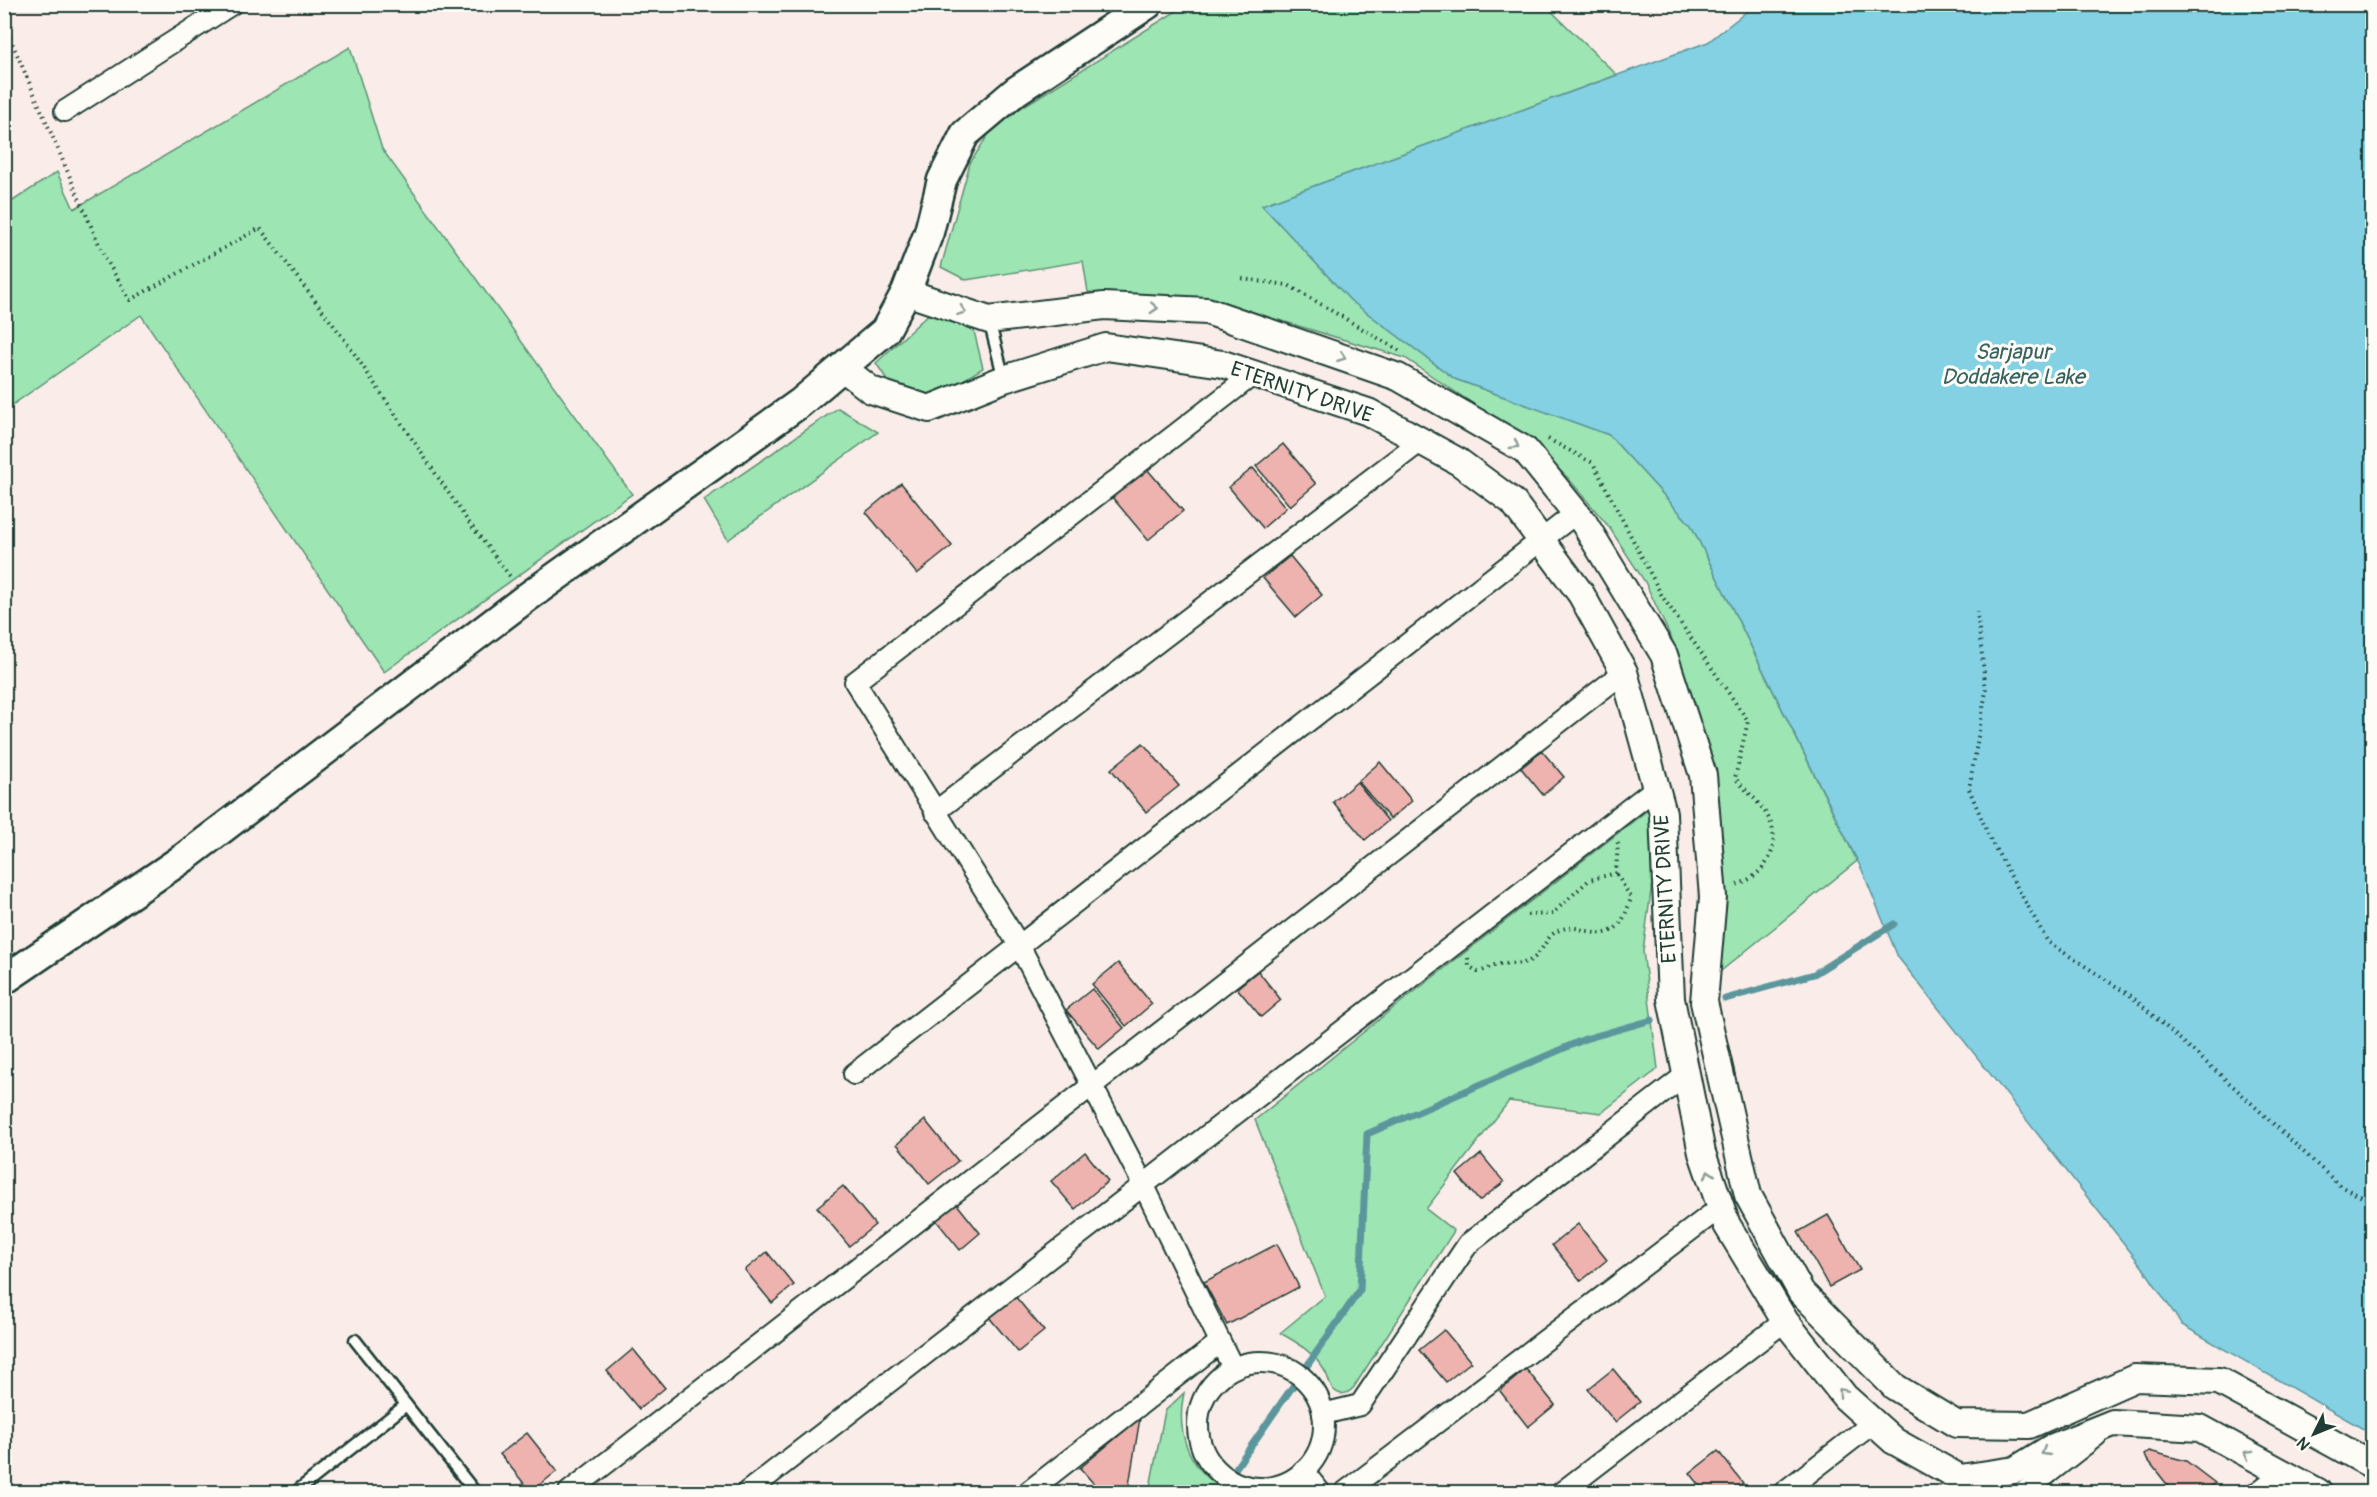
<svg xmlns="http://www.w3.org/2000/svg" width="2377" height="1497" font-family="Pangolin,sans-serif">
<style>
.green{fill:#9de5b3;stroke:#5e9174;stroke-width:1.5}
.water{fill:#84d1e3;stroke:#5c969d;stroke-width:1.5}
.lines{fill:none;stroke-linecap:round;stroke-linejoin:round}
.stream{stroke:#5c969d;stroke-width:7}
.building{fill:#efb3af;stroke:#1f3d34;stroke-width:1.5}
.service-casing{stroke:#1f3d34;stroke-width:15}
.minor-casing{stroke:#1f3d34;stroke-width:24}
.tertiary-casing{stroke:#1f3d34;stroke-width:30}
.secondary-casing{stroke:#1f3d34;stroke-width:33}
.path{stroke:#1f3d34;stroke-width:4;stroke-dasharray:1.5 4.5;stroke-linecap:butt}
.service{stroke:#fdfcf7;stroke-width:10}
.minor{stroke:#fdfcf7;stroke-width:20}
.tertiary{stroke:#fdfcf7;stroke-width:26}
.secondary{stroke:#fdfcf7;stroke-width:28}
.oneway{stroke:#8e9c96}
.labels{text-anchor:middle;stroke-width:6;stroke-linejoin:round;paint-order:stroke}
.street-label{font-size:21px;fill:#1f3d34;stroke:#fdfcf7}
.water-label{font-size:22px;font-style:italic;fill:#386260;stroke:#fdfcf7}
</style>
<rect width="100%" height="100%" fill="#faede9"/>
<filter id="ink" filterUnits="userSpaceOnUse"><feTurbulence type="fractalNoise" baseFrequency=".0167" numOctaves="2"/><feDisplacementMap in="SourceGraphic" scale="12" xChannelSelector="R" yChannelSelector="G"/><feConvolveMatrix kernelMatrix="1 2 1 2 8 2 1 2 1" color-interpolation-filters="sRGB"/></filter>
<g filter="url(#ink)">
<g class="green">
<path d="M 1186,5 L 1545,5 L 1617,75 L 1262,205 L 1350,300 L 1455,379 L 1609,435 L 1691,525 L 1857,861 L 1716,975 L 1707,749 L 1697,712 L 1674,644 L 1645,582 L 1609,527 L 1568,478 L 1545,457 L 1488,414 L 1405,358 L 1225,304 L 1088,292 L 1083,261 L 966,280 L 941,267 L 970,163 L 995,124 Z"/>
<path d="M 350,47 L 382,149 L 632,494 L 384,672 L 141,315 L 5,410 L 5,206 L 57,172 L 74,209 Z"/>
<path d="M 934,309 L 973,327 L 983,368 L 934,398 L 890,384 L 876,363 Z"/>
<path d="M 838,408 L 878,432 L 728,540 L 704,500 Z"/>
<path d="M 1649,809 L 1652,883 L 1643,951 L 1658,1069 L 1601,1113 L 1509,1101 L 1426,1209 L 1454,1231 L 1354,1387 C 1349,1393 1341,1397 1334,1390 C 1329,1386 1329,1379 1326,1373 C 1315,1354 1299,1343 1280,1333 L 1325,1296 L 1255,1120 L 1387,1013 Z"/>
<path d="M 1184,1393 C 1175,1435 1190,1474 1231,1492 L 1149,1492 L 1165,1411 Z"/>
</g>
<path class="water" d="M 1755,5 L 2372,5 L 2372,1434 L 2182,1325 L 2144,1269 L 1898,957 L 1862,870 L 1691,525 L 1609,435 L 1455,379 L 1350,300 L 1262,205 L 1708,42 Z"/>
<g class="lines">
<g class="stream">
<path d="M 1725,999 L 1814,974 L 1894,924"/>
<path d="M 1219,1492 L 1360,1290 L 1367,1134 L 1585,1039 L 1652,1020"/>
</g>
</g>
<g class="building">
<path d="M 1283,444 L 1316,484 L 1290,506 L 1256,466 Z"/>
<path d="M 1253,468 L 1286,508 L 1263,528 L 1229,487 Z"/>
<path d="M 1147,469 L 1183,511 L 1148,540 L 1112,497 Z"/>
<path d="M 901,483 L 952,546 L 917,574 L 866,512 Z"/>
<path d="M 1290,556 L 1322,595 L 1296,617 L 1263,578 Z"/>
<path d="M 1143,743 L 1179,786 L 1146,812 L 1111,769 Z"/>
<path d="M 1542,751 L 1564,777 L 1543,795 L 1521,768 Z"/>
<path d="M 1380,762 L 1412,801 L 1390,819 L 1358,781 Z"/>
<path d="M 1357,782 L 1388,821 L 1365,840 L 1333,802 Z"/>
<path d="M 1118,963 L 1152,1004 L 1126,1026 L 1092,984 Z"/>
<path d="M 1258,971 L 1281,1000 L 1261,1017 L 1237,988 Z"/>
<path d="M 1092,989 L 1124,1028 L 1099,1049 L 1066,1010 Z"/>
<path d="M 925,1120 L 958,1161 L 929,1184 L 897,1144 Z"/>
<path d="M 1085,1152 L 1108,1181 L 1075,1209 L 1051,1181 Z"/>
<path d="M 1481,1154 L 1504,1182 L 1479,1201 L 1457,1174 Z"/>
<path d="M 843,1186 L 875,1225 L 849,1246 L 817,1207 Z"/>
<path d="M 956,1203 L 980,1233 L 960,1250 L 935,1219 Z"/>
<path d="M 1828,1215 L 1860,1270 L 1829,1287 L 1798,1232 Z"/>
<path d="M 1578,1224 L 1607,1260 L 1581,1281 L 1552,1245 Z"/>
<path d="M 1277,1244 L 1299,1287 L 1227,1325 L 1204,1282 Z"/>
<path d="M 767,1252 L 794,1285 L 772,1303 L 745,1270 Z"/>
<path d="M 1014,1295 L 1044,1331 L 1018,1352 L 988,1316 Z"/>
<path d="M 1444,1330 L 1471,1362 L 1446,1382 L 1419,1350 Z"/>
<path d="M 633,1349 L 665,1388 L 639,1409 L 607,1371 Z"/>
<path d="M 1526,1369 L 1555,1405 L 1528,1427 L 1500,1391 Z"/>
<path d="M 1613,1369 L 1640,1402 L 1615,1422 L 1588,1389 Z"/>
<path d="M 1140,1418 L 1128,1491 L 1101,1492 L 1080,1468 Z"/>
<path d="M 527,1433 L 557,1471 L 531,1492 L 500,1454 Z"/>
<path d="M 1718,1451 L 1743,1483 L 1730,1492 L 1705,1492 L 1690,1473 Z"/>
<path d="M 2149,1451 L 2186,1461 L 2215,1483 L 2204,1492 L 2173,1492 L 2144,1455 Z"/>
</g>
<g class="lines">
<g class="service-casing">
<g id="service">
<path d="M 989,320 L 1004,379"/>
<path d="M 355,1340 L 475,1492"/>
<path d="M 297,1491 L 406,1405"/>
</g>
</g>
<g class="minor-casing">
<g id="minor">
<path d="M 65,111 L 232,4"/>
<path d="M 935,812 L 1421,441"/>
<path d="M 854,1074 L 1576,513"/>
<circle cx="1261" cy="1425" r="63"/>
<path d="M 1233,1368 L 1143,1184 L 1019,945 L 855,682 L 1254,374"/>
<path d="M 1323,1414 L 1360,1405 L 1468,1244 L 1687,1074"/>
<path d="M 1303,1471 L 1320,1492"/>
<path d="M 569,1492 L 1624,672"/>
<path d="M 747,1492 L 1656,788"/>
<path d="M 1028,1492 L 1219,1343"/>
<path d="M 1345,1492 L 1721,1207"/>
<path d="M 1562,1492 L 1785,1321"/>
<path d="M 1784,1492 L 1873,1423"/>
<path d="M 2024,1492 L 2097,1435"/>
<path d="M 2258,1492 L 2283,1473"/>
</g>
</g>
<g class="tertiary-casing">
<g id="tertiary">
<path d="M 906,292 L 989,320 L 1104,306 L 1207,311 L 1398,377 L 1525,450 L 1584,523 L 1664,655 L 1703,775 L 1713,897 L 1704,1002 L 1748,1195 L 1801,1292 L 1895,1387 L 1956,1424 L 2029,1425 L 2135,1378 L 2219,1381 L 2372,1465"/>
<path d="M 843,368 L 871,390 L 929,409 L 1004,379 L 1106,347 L 1223,364 L 1368,412 L 1459,462 L 1513,502 L 1581,594 L 1624,672 L 1663,813 L 1671,999 L 1702,1153 L 1727,1225 L 1785,1321 L 1845,1397 L 1894,1441 L 1960,1478 L 2015,1470 L 2051,1448 L 2113,1423 L 2200,1428 L 2318,1492"/>
</g>
</g>
<g class="secondary-casing">
<path id="secondary" d="M 4,980 L 185,857 L 526,598 L 800,403 L 885,331 L 906,292 L 929,232 L 942,180 L 965,134 L 1016,91 L 1148,4"/>
</g>
<g class="path">
<path d="M 10,38 L 104,256 L 130,300 L 260,228 L 347,343 L 467,520 L 512,579"/>
<path d="M 1242,279 L 1288,285 L 1400,351"/>
<path d="M 1548,439 L 1593,463 L 1662,596 L 1748,721 L 1735,778 C 1746,791 1763,805 1770,821 C 1782,849 1763,878 1735,885"/>
<path d="M 1977,611 L 1986,691 L 1969,789 L 1991,841 L 2048,942 L 2131,996 L 2235,1088 L 2340,1186 L 2372,1202"/>
<path d="M 1527,915 L 1552,914 L 1589,880 L 1616,873 L 1618,841"/>
<path d="M 1468,958 L 1469,966 L 1478,972 C 1484,971 1489,967 1495,965 C 1509,961 1522,968 1535,957 C 1545,948 1546,935 1560,930 C 1570,926 1577,928 1587,931 C 1616,940 1624,921 1631,898 L 1616,873"/>
</g>
<use href="#service" class="service"/>
<use href="#minor" class="minor"/>
<use href="#tertiary" class="tertiary"/>
<use href="#secondary" class="secondary"/>
</g>
<defs><path id="oneway-chevron" d="M-2-3.5L2.5 0L-2 3.5" fill="none" stroke-width="1.6" stroke-linecap="round" stroke-linejoin="round" transform="scale(1.5)"/></defs>
<g class="oneway">
<use href="#oneway-chevron" transform="translate(1154 308) rotate(3)"/>
<use href="#oneway-chevron" transform="translate(962 311) rotate(19)"/>
<use href="#oneway-chevron" transform="translate(1342 357) rotate(20)"/>
<use href="#oneway-chevron" transform="translate(1515 445) rotate(30)"/>
<use href="#oneway-chevron" transform="translate(1709 1174) rotate(-108)"/>
<use href="#oneway-chevron" transform="translate(1842 1392) rotate(-131)"/>
<use href="#oneway-chevron" transform="translate(2045 1452) rotate(150)"/>
<use href="#oneway-chevron" transform="translate(2248 1454) rotate(-151)"/>
</g>
</g>
<g class="labels">
<g class="street-label">
<text transform="translate(1302 392) rotate(19)" y="7">ETERNITY DRIVE</text>
<text transform="translate(1665 889) rotate(-93)" y="7">ETERNITY DRIVE</text>
</g>
<g class="water-label">
<text x="2013" y="359">Sarjapur<tspan x="2013" dy="25">Doddakere Lake</tspan></text>
</g>
</g>
<rect width="2377" height="1497" fill="none" stroke="#fdfcf7" stroke-width="24"/>
<rect x="12" y="12" width="2353" height="1473" fill="none" stroke="#1f3d34" stroke-width="2" filter="url(#ink)"/>
<g transform="translate(2314 1434) rotate(227)" stroke="#fdfcf7" stroke-width="4.5" paint-order="stroke">
<path d="M0-4.5L10 22L0 15L-10 22Z" fill="#1f3d34"/>
<text y="-9" font-size="16" font-weight="bold" text-anchor="middle" fill="#1f3d34">N</text>
</g>
</svg>
